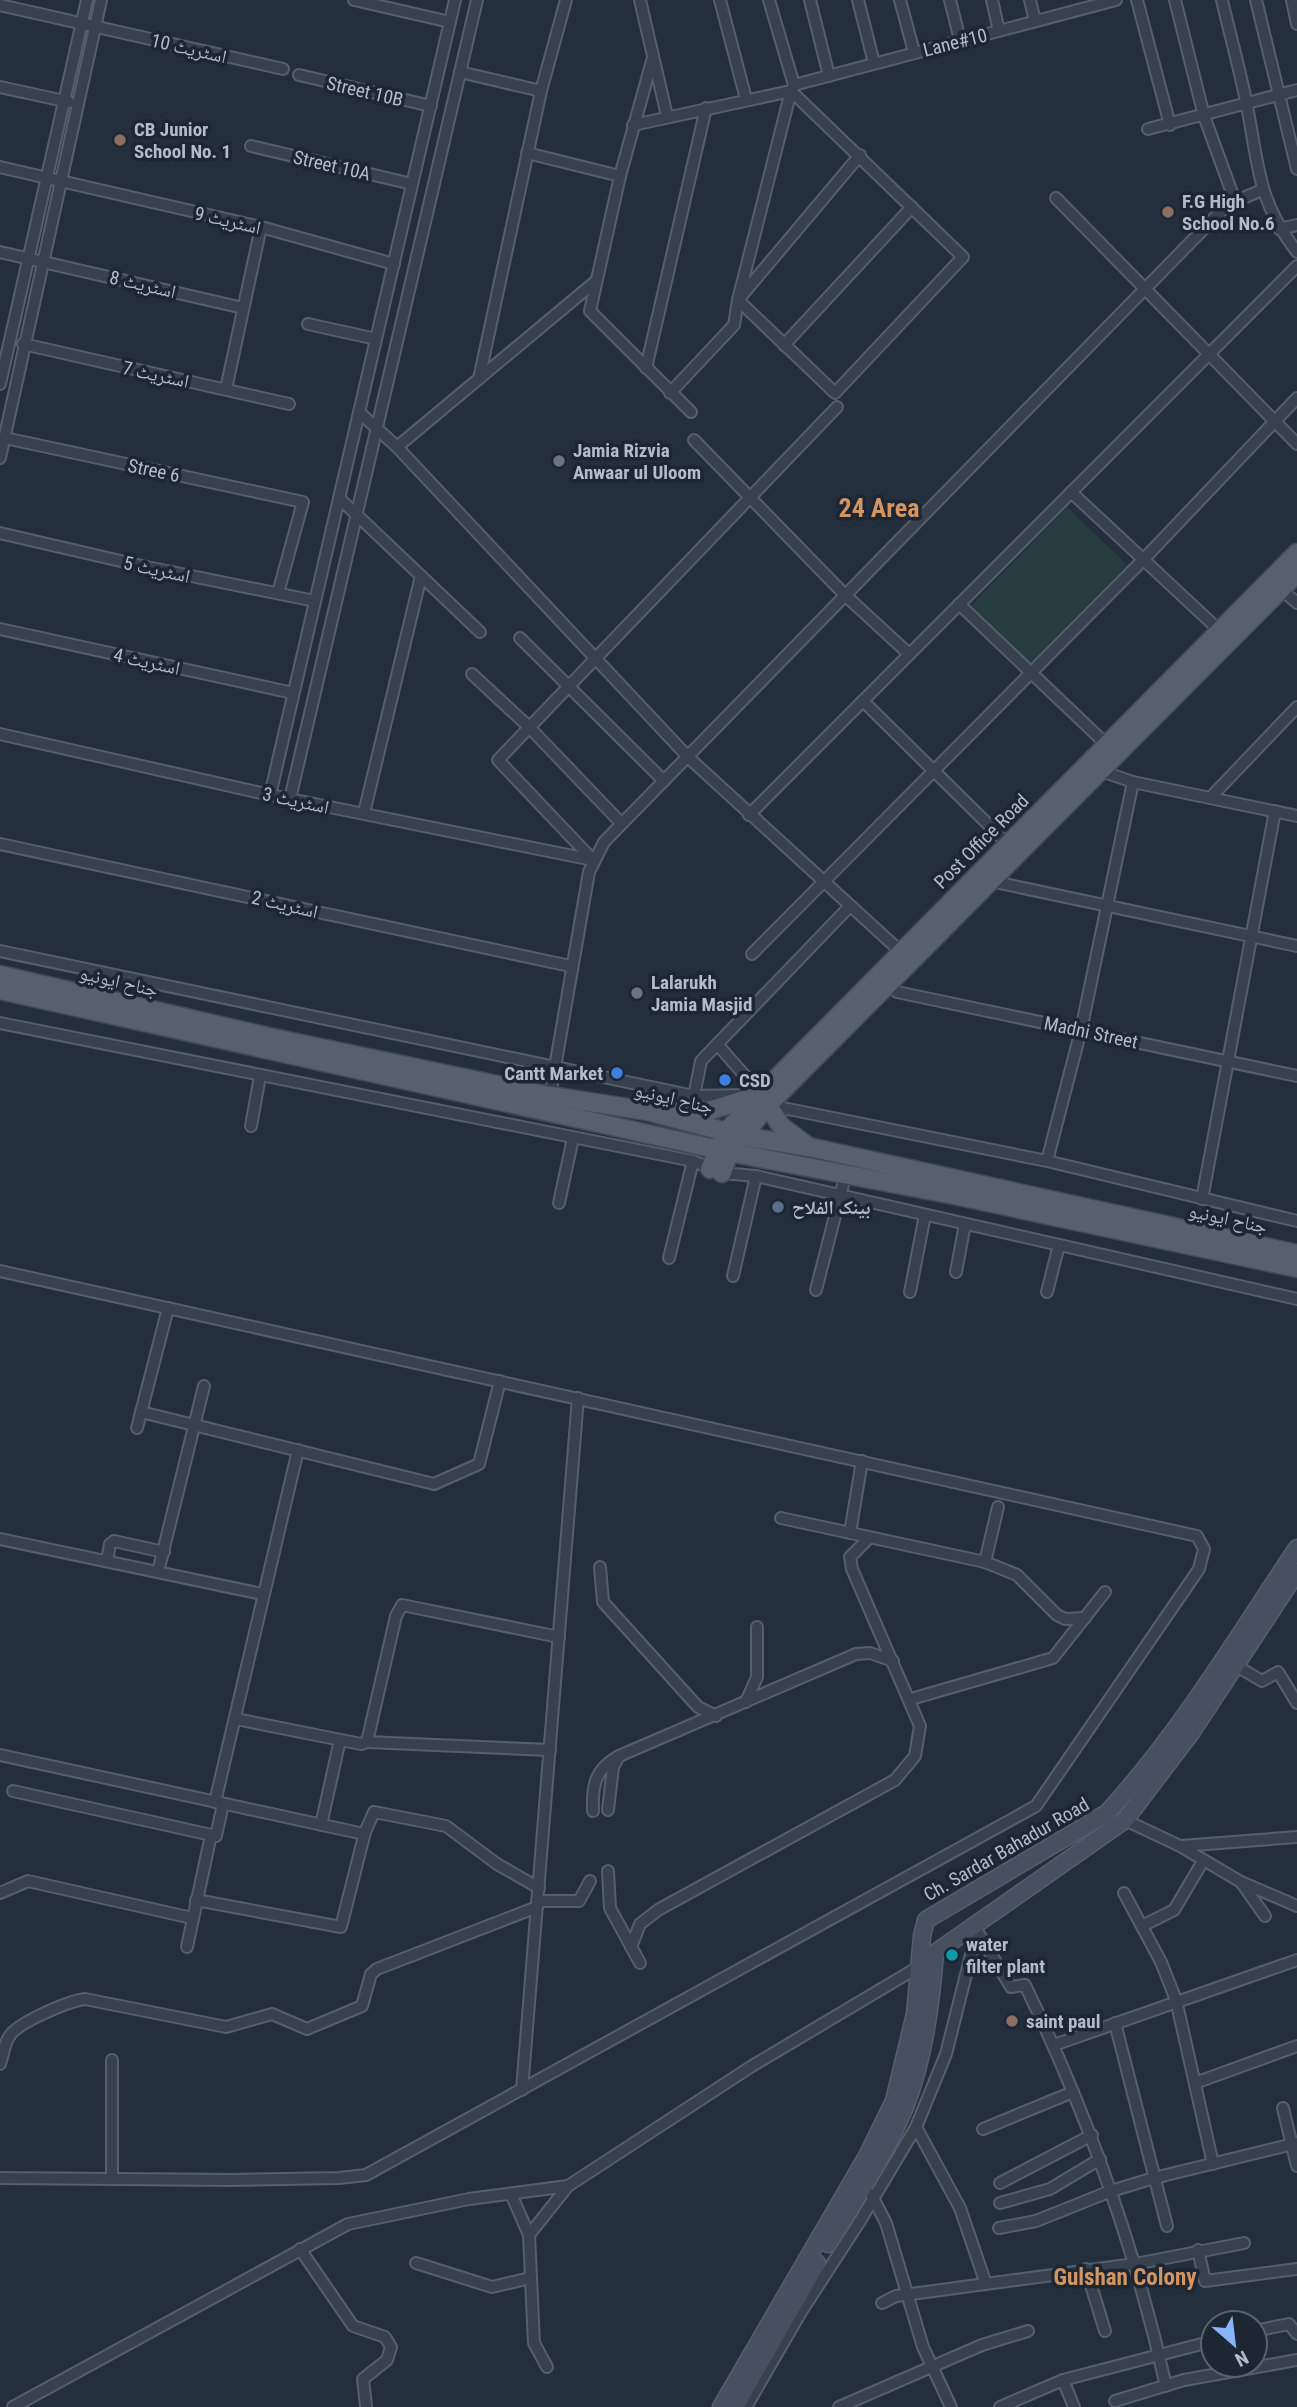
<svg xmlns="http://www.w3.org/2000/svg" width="1297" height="2407" font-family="'Roboto Condensed','Noto Naskh Arabic',sans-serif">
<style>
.green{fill:#263c3f}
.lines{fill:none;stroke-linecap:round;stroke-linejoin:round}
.minor-casing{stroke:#565f6c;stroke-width:14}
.secondary-casing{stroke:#565f6c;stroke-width:19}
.primary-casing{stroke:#414a57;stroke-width:21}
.minor{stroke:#38414e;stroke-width:10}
.secondary{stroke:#465061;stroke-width:16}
.primary{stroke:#56606e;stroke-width:18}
.education-dot{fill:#8d6e63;stroke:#1d2633;stroke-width:2.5}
.worship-dot{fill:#6b7280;stroke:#1d2633;stroke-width:2.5}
.shop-dot{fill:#3f7fe0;stroke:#1d2633;stroke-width:2.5}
.service-dot{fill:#5c6f8a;stroke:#1d2633;stroke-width:2.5}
.culture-dot{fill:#0f9aa8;stroke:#1d2633;stroke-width:2.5}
.labels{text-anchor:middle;stroke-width:7;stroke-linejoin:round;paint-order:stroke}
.street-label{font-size:19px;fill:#b4bcc9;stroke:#1d2633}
.poi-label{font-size:19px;font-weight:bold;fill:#b4bcc9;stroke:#1d2633;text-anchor:start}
.quarter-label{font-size:23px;font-weight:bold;fill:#d59563;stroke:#1d2633}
.district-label{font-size:26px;font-weight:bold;fill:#d59563;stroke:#1d2633}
</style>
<rect width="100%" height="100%" fill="#242f3e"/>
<path class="green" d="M 1067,507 L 1127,565 L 1030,664 L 971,606 Z"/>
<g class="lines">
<g class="minor-casing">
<g id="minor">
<path d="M 354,0 L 450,22"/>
<path d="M 640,0 L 667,116"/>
<path d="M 720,0 L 746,99"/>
<path d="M 810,0 L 829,76"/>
<path d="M 858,0 L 874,63"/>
<path d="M 900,0 L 914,52"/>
<path d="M 950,0 L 960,40"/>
<path d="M 992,0 L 999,31"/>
<path d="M 1030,0 L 1035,21"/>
<path d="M 1137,0 L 1170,125"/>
<path d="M 1175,0 L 1204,116 L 1235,201"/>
<path d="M 1222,0 C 1230,35 1240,70 1247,106 C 1259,167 1257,200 1297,252"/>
<path d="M 1256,0 L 1297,169"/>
<path d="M 1292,0 L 1297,24"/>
<path d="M 0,5 L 283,69"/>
<path d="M 652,61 L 620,176 L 590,311 L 691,412"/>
<path d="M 460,72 L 541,91"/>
<path d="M 299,75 L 431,106"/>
<path d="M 794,85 L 1116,0"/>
<path d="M 0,87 L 69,102"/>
<path d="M 633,125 L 791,91 L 963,257 L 835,393 L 738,300 L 791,91 L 794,85 L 769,0"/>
<path d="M 1148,129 L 1297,90"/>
<path d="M 251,146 L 412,184"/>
<path d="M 527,153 L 620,176"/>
<path d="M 0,167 L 261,227 L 394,264"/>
<path d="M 1056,198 L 1297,444"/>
<path d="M 1279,229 L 1297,225"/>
<path d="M 0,252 L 243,308"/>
<path d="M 308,324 L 376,339"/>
<path d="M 23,344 L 289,404"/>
<path d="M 784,345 L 912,207"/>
<path d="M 646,368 L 706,108"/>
<path d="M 479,379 L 541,91 L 566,0"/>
<path d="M 0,384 L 87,0"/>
<path d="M 226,389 L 261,227"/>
<path d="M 670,393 L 734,325 L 738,300 L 860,155"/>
<path d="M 359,412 L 397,447 L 689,758 L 900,951"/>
<path d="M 5,438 L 303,502 L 278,593"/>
<path d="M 694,440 L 846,596 L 909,654"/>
<path d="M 397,447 L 596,281"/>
<path d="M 0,458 L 101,0"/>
<path d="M 1071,492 L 1220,631"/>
<path d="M 339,498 L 480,632"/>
<path d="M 0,533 L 142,566 L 315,601"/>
<path d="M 1281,589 L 1297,603"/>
<path d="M 959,604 L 1106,744"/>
<path d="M 0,629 L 293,693"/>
<path d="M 520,638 L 664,781"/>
<path d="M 472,674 L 529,727 L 621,823"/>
<path d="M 863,701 L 1008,844"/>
<path d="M 0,734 L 270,795 L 593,860"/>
<path d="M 1098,770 L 1133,782 L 1297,816"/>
<path d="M 270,795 L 455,0"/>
<path d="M 1210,798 L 1297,707"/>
<path d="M 290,799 L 477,0"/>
<path d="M 364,813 L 421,576"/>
<path d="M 749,815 L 1297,266"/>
<path d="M 0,844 L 570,966"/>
<path d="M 593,860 L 498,760 L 837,407"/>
<path d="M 990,881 L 1297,946"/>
<path d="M 0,951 L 694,1096 L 744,1095"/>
<path d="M 752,954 L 1142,561 L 1297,398"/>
<path d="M 885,982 L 897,992 L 1297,1076"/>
<path d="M 0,1023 L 693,1161 L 722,1173 L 756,1176 L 1297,1299"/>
<path d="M 717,1044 L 761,1094"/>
<path d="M 550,1096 L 589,872 L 604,842 L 1227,205 L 1262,190"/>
<path d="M 694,1096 L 701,1061 L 850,906"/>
<path d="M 768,1105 L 1047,1161 L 1297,1221"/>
<path d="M 251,1126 L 260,1076"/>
<path d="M 1047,1161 L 1081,1030 L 1133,782"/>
<path d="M 1202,1199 L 1275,811"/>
<path d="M 559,1203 L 573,1138"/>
<path d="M 669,1258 L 693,1161"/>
<path d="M 0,1271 L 1197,1536 L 1204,1549 L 1199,1569 L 1036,1806 L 366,2175 L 339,2178 L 232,2180 L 0,2178"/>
<path d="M 956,1272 L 965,1224"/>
<path d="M 733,1276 L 756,1176"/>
<path d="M 816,1290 L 846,1173"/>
<path d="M 910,1292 L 925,1215"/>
<path d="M 1047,1292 L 1059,1245"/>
<path d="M 141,1412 L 434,1484 L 479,1464 L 500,1381"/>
<path d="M 137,1428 L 168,1308"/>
<path d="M 781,1518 L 985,1562 L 1017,1575 L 1057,1615 L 1065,1619 L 1085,1618"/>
<path d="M 850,1533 L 862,1461"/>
<path d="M 0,1539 L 262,1594"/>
<path d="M 107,1561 L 110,1544 L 114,1541 L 164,1552"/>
<path d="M 985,1562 L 998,1507"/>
<path d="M 600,1567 L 603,1602 L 698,1707 L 716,1716"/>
<path d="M 158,1572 L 204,1386"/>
<path d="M 1235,1665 L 1262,1681 L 1278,1672 L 1297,1703"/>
<path d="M 911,1699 L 1053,1658 L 1105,1592"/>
<path d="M 746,1702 L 757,1677 L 757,1627"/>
<path d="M 236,1719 L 361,1744 L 367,1742 L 396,1616 L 402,1605 L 559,1637"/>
<path d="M 367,1742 L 550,1750"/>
<path d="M 0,1755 L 364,1834"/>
<path d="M 13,1791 L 216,1836 L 223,1804"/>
<path d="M 215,1802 L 298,1450"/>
<path d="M 608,1810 L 613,1767 L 619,1756"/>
<path d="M 593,1811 C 592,1785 595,1769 619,1756 L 856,1654 L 870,1653 L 893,1661"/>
<path d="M 1125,1820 L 1180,1846 L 1241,1882 L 1297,1906"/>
<path d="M 321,1825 L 340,1740"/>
<path d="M 1181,1846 L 1297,1837"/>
<path d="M 608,1871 L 610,1908 L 640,1963"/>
<path d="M 1241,1882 L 1265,1916"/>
<path d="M 0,1893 L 28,1881 L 192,1918"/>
<path d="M 1124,1893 L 1161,1962 L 1176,2000 L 1213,2164"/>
<path d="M 196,1900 L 341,1927 L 365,1832 L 374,1812 L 446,1826 L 497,1864 L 539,1888"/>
<path d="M 537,1901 L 579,1901 L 590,1881"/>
<path d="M 1142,1926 L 1174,1910 L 1203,1861"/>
<path d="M 977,1931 L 1011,1987 L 1025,1985 C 1087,2113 1135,2247 1166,2386"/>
<path d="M 187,1947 L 211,1835"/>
<path d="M 631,1947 L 640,1924 L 658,1910 L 895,1780 L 915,1756 L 920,1726 L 852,1569 L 850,1557 L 869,1538"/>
<path d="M 1115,2023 L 1167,2226"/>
<path d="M 1054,2045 L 1297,1960"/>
<path d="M 0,2064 C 3,2056 4,2044 9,2037 C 16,2023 69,2001 85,1999 L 226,2027 L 272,2014 L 307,2029 L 362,2006 L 371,1974 L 377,1969 L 537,1907"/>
<path d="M 1195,2083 L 1297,2046"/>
<path d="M 522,2090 L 578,1398"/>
<path d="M 1283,2108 L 1297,2166"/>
<path d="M 916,2127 L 960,2208 L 986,2284"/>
<path d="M 983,2129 L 1073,2092"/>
<path d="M 112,2179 L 112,2060"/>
<path d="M 1000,2183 L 1092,2135"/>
<path d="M 511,2194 L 529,2235 L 534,2343 L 547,2367"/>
<path d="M 871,2194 L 886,2223 L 923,2347 L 951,2407"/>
<path d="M 1000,2203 L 1050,2189 L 1100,2159"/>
<path d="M 999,2228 L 1036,2221 L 1111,2191 L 1154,2178 L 1297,2143"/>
<path d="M 529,2235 L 568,2186"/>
<path d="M 300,2249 L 353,2326 L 385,2337 L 391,2347 L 387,2360 L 363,2379 L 366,2406"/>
<path d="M 1198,2250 L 1205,2281 L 1297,2269"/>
<path d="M 416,2263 L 492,2287 L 530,2278"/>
<path d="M 1086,2269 L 1105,2331"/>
<path d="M 882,2303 L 896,2296 L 1135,2264 L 1244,2243"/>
<path d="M 1255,2331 L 1289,2324 L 1297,2334"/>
<path d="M 1063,2380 L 1074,2407"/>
<path d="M 1115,2401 L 1184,2380 L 1297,2360"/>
<path d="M 13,2407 L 348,2224 L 469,2199 L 568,2186 L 752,2066 L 920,1966"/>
<path d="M 746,2407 L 801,2312 L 860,2221 L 916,2127 L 946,2054 L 977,1931 L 975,1927"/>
<path d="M 839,2407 L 982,2345 L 1028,2331"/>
<path d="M 1000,2407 L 1063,2380 L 1213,2341"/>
</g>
</g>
<g class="secondary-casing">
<g id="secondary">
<path d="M 828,2244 C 855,2200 885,2155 905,2107 C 924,2059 931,2004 935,1953 L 1125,1820 L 1191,1733 L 1297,1572"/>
<path d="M 721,2407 L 867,2156 L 894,2101 L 915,2014 L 922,1936 L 926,1920 L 1107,1813 C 1180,1733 1237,1638 1297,1548"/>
<path d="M 735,2407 L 817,2263"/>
</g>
</g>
<g class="primary-casing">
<g id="primary">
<path d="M 0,975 L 273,1038 L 545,1095 L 647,1111 L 742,1136 L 809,1147 L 1297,1254"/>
<path d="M 0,990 L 729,1152 L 954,1195 L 1297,1268"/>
<path d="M 768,1105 L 781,1126 L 806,1145"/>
<path d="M 679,1112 L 702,1113 L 753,1097"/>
<path d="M 710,1169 L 726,1132 L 761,1094 L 1297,553"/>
<path d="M 722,1173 L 729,1152 L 768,1105 L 1297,573"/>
</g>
</g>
<use href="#minor" class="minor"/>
<use href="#secondary" class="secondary"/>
<use href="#primary" class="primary"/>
</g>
<g class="education-dot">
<circle cx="120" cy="140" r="7"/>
<circle cx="1168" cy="212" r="7"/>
<circle cx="1012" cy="2021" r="7"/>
</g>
<g class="worship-dot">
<circle cx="559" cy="461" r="7"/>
<circle cx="637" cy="993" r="7"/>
</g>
<g class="shop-dot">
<circle cx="617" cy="1073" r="7"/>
<circle cx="725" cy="1080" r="7"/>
</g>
<circle class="service-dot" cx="778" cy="1207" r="7"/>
<circle class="culture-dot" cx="952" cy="1955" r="7"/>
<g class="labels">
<g class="street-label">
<text transform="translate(955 42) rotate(-14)" y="7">Lane#10</text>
<text transform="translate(189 48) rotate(13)" y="7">اسٹریٹ 10</text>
<text transform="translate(365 91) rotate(13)" y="7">Street 10B</text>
<text transform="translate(332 165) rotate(13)" y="7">Street 10A</text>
<text transform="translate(228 220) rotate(13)" y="7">اسٹریٹ 9</text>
<text transform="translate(143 284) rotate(13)" y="7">اسٹریٹ 8</text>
<text transform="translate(156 374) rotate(12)" y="7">اسٹریٹ 7</text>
<text transform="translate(154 470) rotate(12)" y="7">Stree 6</text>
<text transform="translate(157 569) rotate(12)" y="7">اسٹریٹ 5</text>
<text transform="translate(147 661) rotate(12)" y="7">اسٹریٹ 4</text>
<text transform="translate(296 800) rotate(12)" y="7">اسٹریٹ 3</text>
<text transform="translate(981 841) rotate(-45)" y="7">Post Office Road</text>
<text transform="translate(285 904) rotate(13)" y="7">اسٹریٹ 2</text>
<text transform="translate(119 981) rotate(13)" y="7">جناح ایونیو</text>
<text transform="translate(1091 1032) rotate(12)" y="7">Madni Street</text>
<text transform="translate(674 1098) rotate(13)" y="7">جناح ایونیو</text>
<text transform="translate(1228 1218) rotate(12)" y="7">جناح ایونیو</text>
<text transform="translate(1006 1849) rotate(-30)" y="7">Ch. Sardar Bahadur Road</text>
</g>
<g class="poi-label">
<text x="134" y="136">CB Junior<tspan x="134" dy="22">School No. 1</tspan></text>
<text x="1182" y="208">F.G High<tspan x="1182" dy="22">School No.6</tspan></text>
<text x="573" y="457">Jamia Rizvia<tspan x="573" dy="22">Anwaar ul Uloom</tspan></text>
<text x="651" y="989">Lalarukh<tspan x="651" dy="22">Jamia Masjid</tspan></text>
<text x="603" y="1080" text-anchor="end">Cantt Market</text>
<text x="739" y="1087">CSD</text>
<text x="792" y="1214">بینک الفلاح</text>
<text x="966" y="1951">water<tspan x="966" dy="22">filter plant</tspan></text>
<text x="1026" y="2028">saint paul</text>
</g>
<g class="quarter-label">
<text x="1125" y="2285">Gulshan Colony</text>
</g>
<g class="district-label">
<text x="879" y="517">24 Area</text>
</g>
</g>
<g transform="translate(1234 2344) rotate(152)"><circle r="33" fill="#1d2633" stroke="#59626f" stroke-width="2"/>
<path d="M0-5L12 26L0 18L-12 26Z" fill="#8ab4f8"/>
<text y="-10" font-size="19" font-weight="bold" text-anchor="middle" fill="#b4bcc9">N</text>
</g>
</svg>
